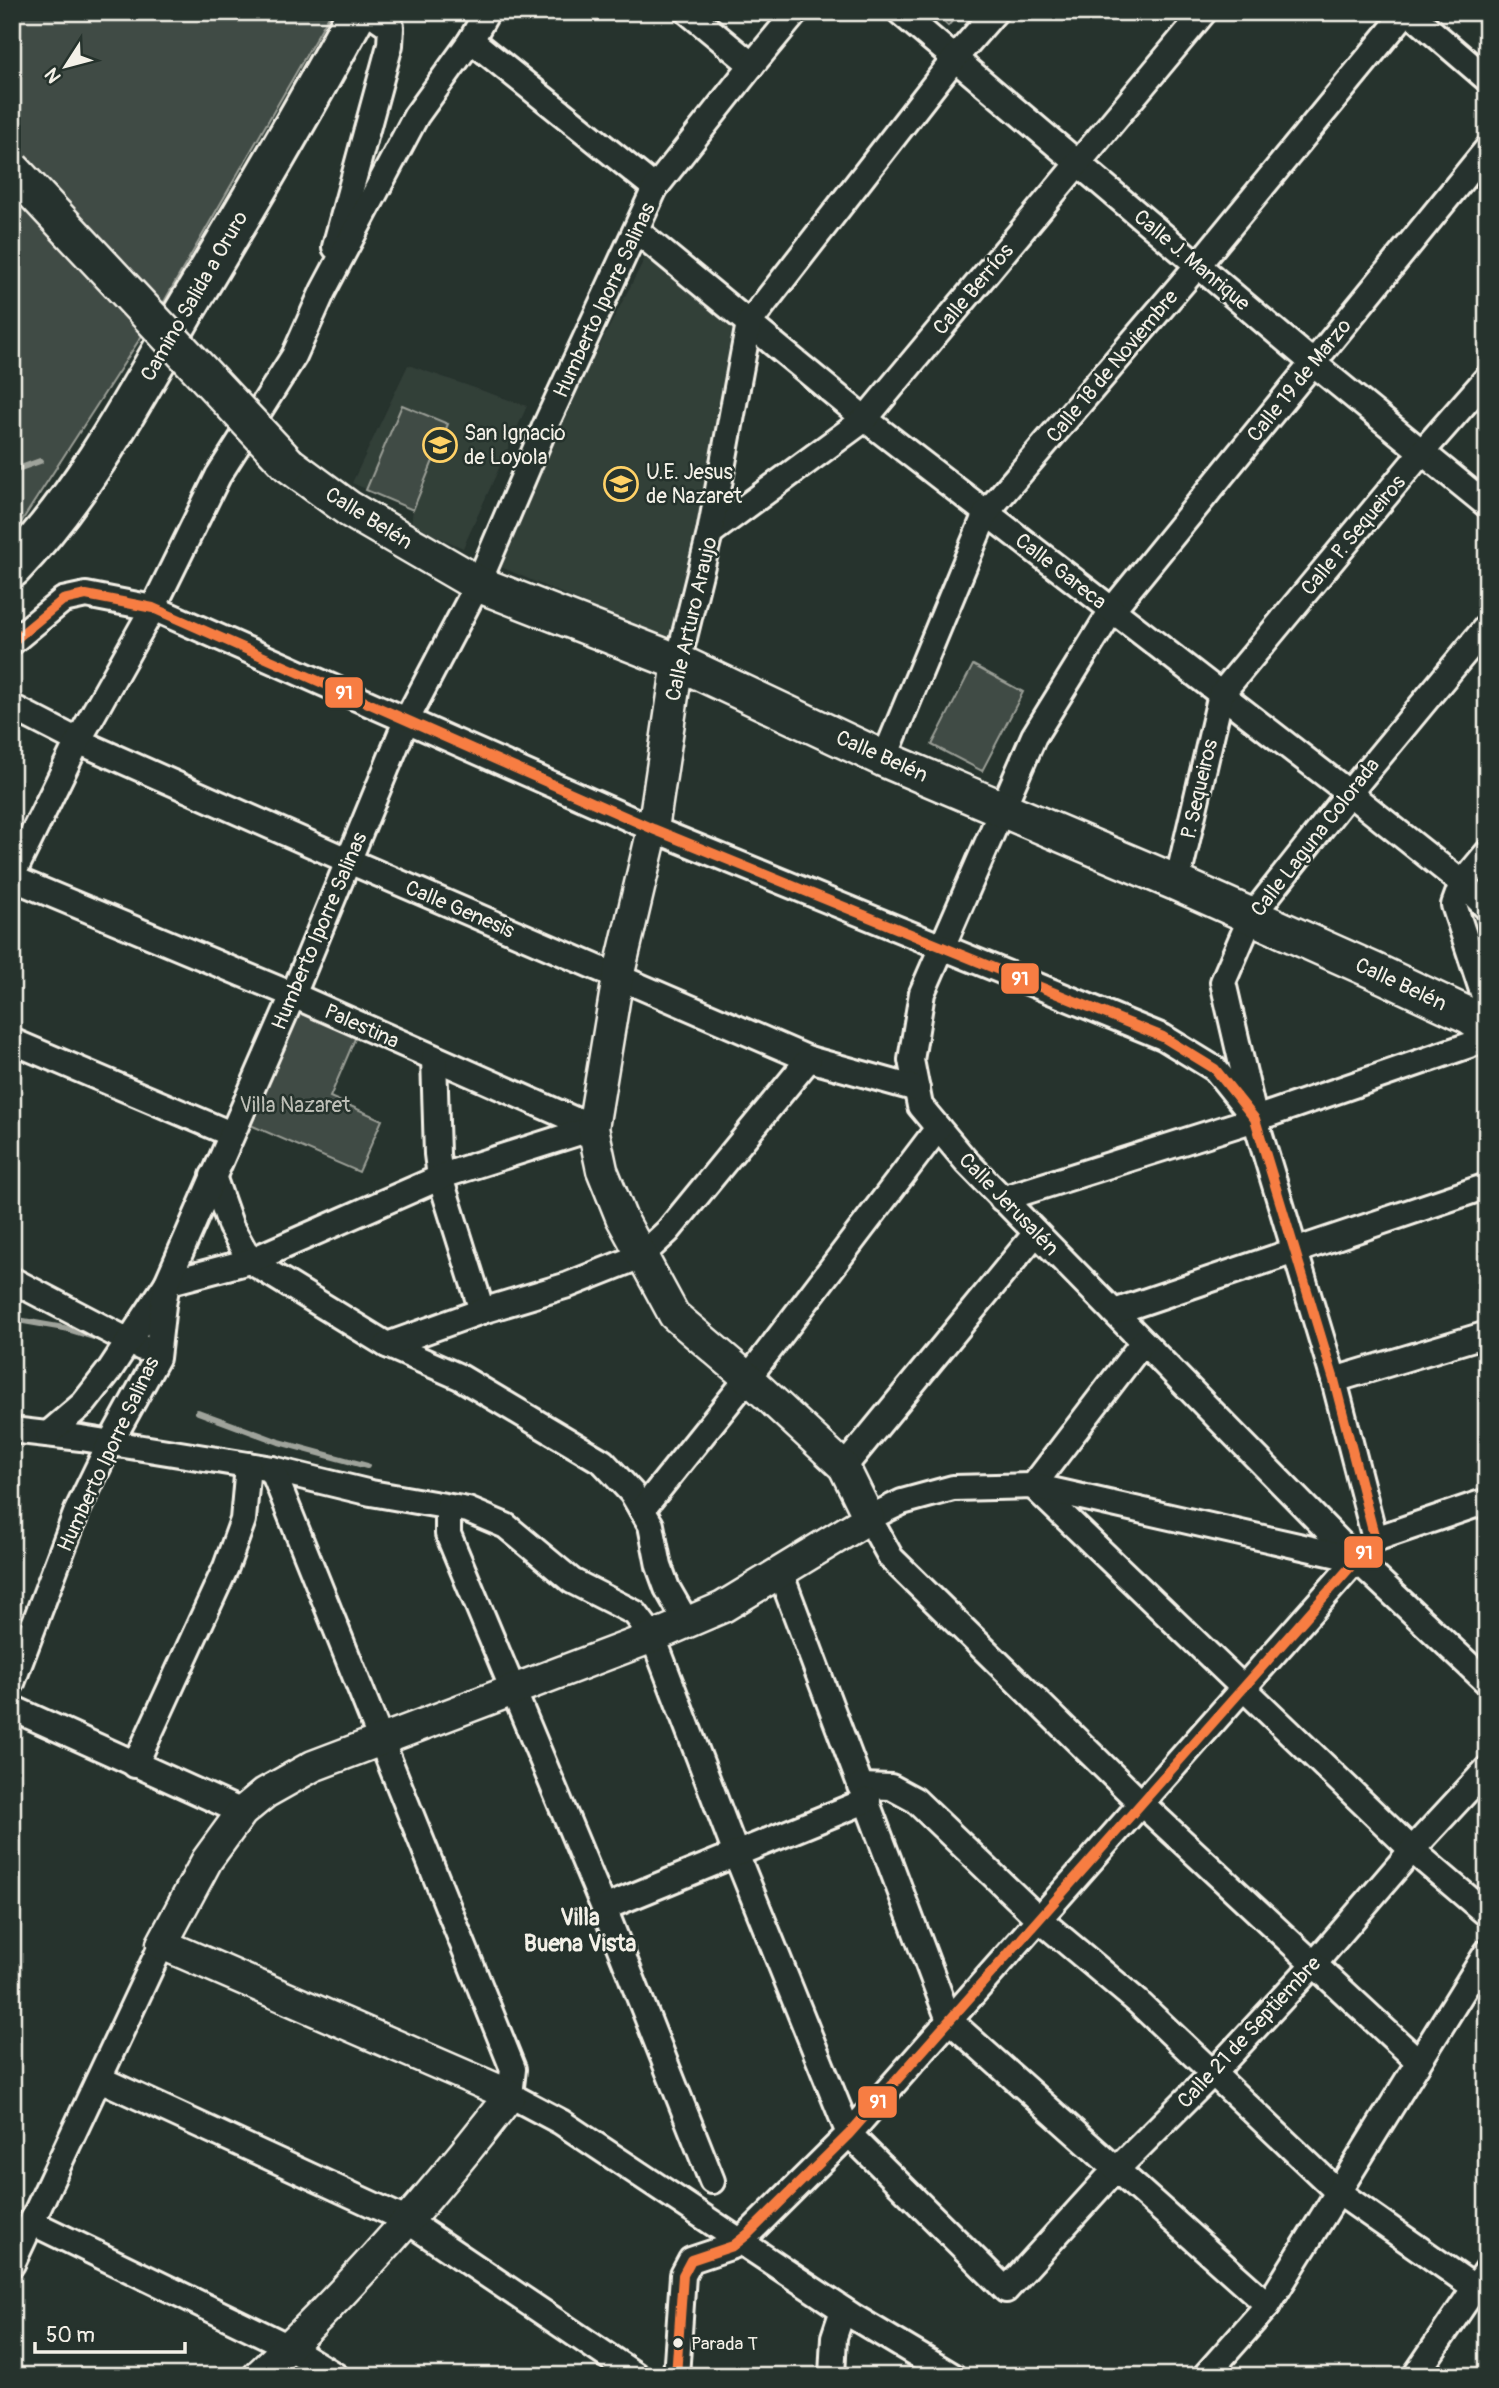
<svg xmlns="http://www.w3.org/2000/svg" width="1499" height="2388" font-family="Pangolin,sans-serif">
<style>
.built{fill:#333f39}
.park{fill:#414b45;stroke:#9a9e96;stroke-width:2}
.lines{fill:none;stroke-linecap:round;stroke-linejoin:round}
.stream{stroke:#9fa39b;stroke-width:6}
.minor-casing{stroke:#f4f1e8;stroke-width:30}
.tertiary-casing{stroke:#f4f1e8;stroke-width:35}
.secondary-casing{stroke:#f4f1e8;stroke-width:40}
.trunk-casing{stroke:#f4f1e8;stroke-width:44}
.minor{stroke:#26332d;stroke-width:24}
.tertiary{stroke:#26332d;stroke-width:30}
.secondary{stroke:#26332d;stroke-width:35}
.trunk{stroke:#26332d;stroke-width:38}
.secondary-bridge-casing{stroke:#f4f1e8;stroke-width:40;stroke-linecap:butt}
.secondary-bridge{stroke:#26332d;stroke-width:35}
.bus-1-casing{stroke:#26332d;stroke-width:16}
.bus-1{stroke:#f77d43;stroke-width:10}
.bus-dot{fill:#f4f1e8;stroke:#26332d;stroke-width:2.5}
.labels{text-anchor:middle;stroke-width:5;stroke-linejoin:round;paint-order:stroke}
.bus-label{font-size:19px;fill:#f4f1e8;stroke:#26332d;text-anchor:start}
.street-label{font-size:21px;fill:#f4f1e8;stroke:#26332d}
.poi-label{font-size:21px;fill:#f4f1e8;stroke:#26332d;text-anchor:start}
.park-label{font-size:21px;fill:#bebfb7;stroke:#26332d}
.neighbourhood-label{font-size:23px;font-weight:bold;fill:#f4f1e8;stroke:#26332d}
.line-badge{stroke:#26332d;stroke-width:2.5}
.badge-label{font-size:19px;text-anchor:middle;font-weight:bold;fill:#fff}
</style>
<rect width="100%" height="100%" fill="#26332d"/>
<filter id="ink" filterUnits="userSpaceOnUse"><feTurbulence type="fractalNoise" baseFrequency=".0143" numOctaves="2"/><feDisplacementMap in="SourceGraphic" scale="14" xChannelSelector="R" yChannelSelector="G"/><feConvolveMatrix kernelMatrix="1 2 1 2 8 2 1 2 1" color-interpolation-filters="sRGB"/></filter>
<g filter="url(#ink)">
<g class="built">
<path d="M 647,254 L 738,334 L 673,642 L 501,567 L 571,401 Z"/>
<path d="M 408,365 L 527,406 L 463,548 L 411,525 L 413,509 L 352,483 Z"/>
</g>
<g class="park">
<path d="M 12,12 L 331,12 L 165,300 L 12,536 Z"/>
<path d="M 933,12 L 960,12 L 948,26 Z"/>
<path d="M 402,405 L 448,424 L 413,510 L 366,490 Z"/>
<path d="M 973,665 L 1023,692 L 982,771 L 932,745 Z"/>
<path d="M 298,1008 L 357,1034 L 330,1097 L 382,1120 L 359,1172 L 248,1124 Z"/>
</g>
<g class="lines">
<g class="stream">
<path d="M 12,471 L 40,461"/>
<path d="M 12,1319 L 64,1328 L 103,1340"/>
<path d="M 198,1412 L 279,1442 L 367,1466"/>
</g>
<g class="minor-casing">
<g id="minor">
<path d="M 688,12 L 752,65"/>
<path d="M 900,12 L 1313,363 L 1487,505"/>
<path d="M 1409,12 L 1487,79"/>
<path d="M 471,40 L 655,188"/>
<path d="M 1487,149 L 1112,610 L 1034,736 L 922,993 L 911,1060 L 920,1106 L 966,1161 L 1356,1559 L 1487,1682"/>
<path d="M 637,231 L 865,419 L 1349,793 L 1462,883 L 1487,908"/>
<path d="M 335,247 L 390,45 L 391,27 L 369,12"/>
<path d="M 710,533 L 865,419 L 1204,12"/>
<path d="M 12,642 L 63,600 L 86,595 L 153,608 L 653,829 L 1163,1037 L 1215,1069 L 1255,1119 L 1334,1380 L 1375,1539 L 849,2134 L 748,2234 L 733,2246 L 691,2260 L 683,2275 L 676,2376"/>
<path d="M 678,662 L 710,533 L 749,323 L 955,58 L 995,12"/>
<path d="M 12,707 L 78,741 L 349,861 L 809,1059 L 917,1089"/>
<path d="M 884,759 L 986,513 L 1198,265 L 1406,12"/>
<path d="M 1487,853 L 1462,883 L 1454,905 L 1487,1005"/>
<path d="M 12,876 L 78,741 L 153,608 L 218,476 L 294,356 L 323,291 L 416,116 L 471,40 L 487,12"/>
<path d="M 12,878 L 293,995 L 593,1128"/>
<path d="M 1177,883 L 1221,694 L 1422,452 L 1487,378"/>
<path d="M 12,1041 L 231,1134"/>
<path d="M 434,1058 L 437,1154 L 440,1177 L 482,1311"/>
<path d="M 1253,1112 L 1223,982 L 1251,917 L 1349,793 L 1487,626"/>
<path d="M 213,1176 L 231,1227 L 250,1261 L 387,1345 L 460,1377 L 603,1462 L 632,1493 L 651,1525 L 659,1566 L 667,1588 L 687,1623"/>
<path d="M 1002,1199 L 1255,1119 L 1487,1039"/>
<path d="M 12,1280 L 142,1348"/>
<path d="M 1114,1312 L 1487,1186"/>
<path d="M 1143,1342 L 1033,1486 L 1412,1850 L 1487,1914"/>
<path d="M 387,1345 L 482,1311 L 568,1285 L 641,1256 L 668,1231 L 809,1059"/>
<path d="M 1334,1380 L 1487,1334"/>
<path d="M 12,1430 L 81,1438 L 272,1469 L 371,1493 L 468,1510 L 506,1526 L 572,1581 L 635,1613 L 653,1637 L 736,1854 L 849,2134 L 1006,2290 L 1105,2181 L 1213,2073 L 1315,1963 L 1412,1850 L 1487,1769"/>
<path d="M 48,1434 L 84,1403 L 109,1371 L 167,1283 L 250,1261 L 448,1174 L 593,1128"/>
<path d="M 844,1467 L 1036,1233"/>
<path d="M 272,1469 L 513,2069 L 510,2095 L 561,2122 L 854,2317 L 953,2376"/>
<path d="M 448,1507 L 448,1534 L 604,1908 L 712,2181"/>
<path d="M 642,1510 L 748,1378 L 938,1128"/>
<path d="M 1375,1539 L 1487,1501"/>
<path d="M 1356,1559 L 1033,1486 L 953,1488 L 902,1502 L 869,1518 L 891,1558 L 1141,1803 L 1418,2061"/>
<path d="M 780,1572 L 949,2020 L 1268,2305"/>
<path d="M 12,1683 L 77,1511 L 109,1445 L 157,1358 L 163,1305 L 167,1283 L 293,995 L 406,721 L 478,584 L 547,422 L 655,188 L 752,65 L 796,12"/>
<path d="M 12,1708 L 242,1812"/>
<path d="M 135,1765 L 226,1567 L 243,1520 L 248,1465"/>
<path d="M 860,1786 L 891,1787 L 915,1800 L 1039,1919 L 1138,2002 L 1338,2192 L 1474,2287"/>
<path d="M 604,1908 L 868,1800"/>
<path d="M 100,2079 L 406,2220 L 637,2376"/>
<path d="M 33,2223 L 289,2347 L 336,2376"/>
<path d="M 12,2264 L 162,1944"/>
<path d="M 832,2376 L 834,2337 L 843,2310"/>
<path d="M 1205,2376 L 1268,2305 L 1487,1952"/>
<path d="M 1415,2376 L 1487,2270"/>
</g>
</g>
<g class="tertiary-casing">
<path id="tertiary" d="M 258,2376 C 349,2291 434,2194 510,2095 L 162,1944 L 207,1860 L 242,1812 L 265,1793 L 313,1766 L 653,1637 L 723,1607 L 869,1518 L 844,1467 L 748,1378 L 674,1315 L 621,1217 L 602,1170 L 593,1128 L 618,977 L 653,829 L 678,662"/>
</g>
<g class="secondary-casing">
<path id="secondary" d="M 288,464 L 349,509 L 478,584 L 678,662 L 884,759 L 1177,883 L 1372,970 L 1470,1016 L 1487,1028"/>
</g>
<g class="trunk-casing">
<path id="trunk" d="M 12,568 C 83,494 133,401 184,312 C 243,213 302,114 357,12"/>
</g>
<use href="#minor" class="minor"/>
<use href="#tertiary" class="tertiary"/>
<use href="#secondary" class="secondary"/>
<use href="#trunk" class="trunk"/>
<g class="secondary-bridge-casing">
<path id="secondary-bridge" d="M 12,169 L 288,464"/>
</g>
<use href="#secondary-bridge" class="secondary-bridge"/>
<g class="bus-1-casing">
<path id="bus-1" d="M 12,642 L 63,600 L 86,595 L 153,608 L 653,829 L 1163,1037 L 1215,1069 L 1255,1119 L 1334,1380 L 1375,1539 L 849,2134 L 748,2234 L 733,2246 L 691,2260 L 683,2275 L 676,2376"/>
</g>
<use href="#bus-1" class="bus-1"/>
</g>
</g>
<defs>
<g id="school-ring" transform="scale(1.75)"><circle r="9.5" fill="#26332d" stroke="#ffd166" stroke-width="1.5"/><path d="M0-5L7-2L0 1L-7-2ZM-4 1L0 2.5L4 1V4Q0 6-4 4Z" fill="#ffd166"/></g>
</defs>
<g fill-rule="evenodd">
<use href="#school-ring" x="440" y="445"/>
<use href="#school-ring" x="621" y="484"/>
</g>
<circle class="bus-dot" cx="678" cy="2343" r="6"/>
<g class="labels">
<g class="bus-label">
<text x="691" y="2350">Parada T</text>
</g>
<g class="street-label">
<text transform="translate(1192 260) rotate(40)" y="7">Calle J. Manrique</text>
<text transform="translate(973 289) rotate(-50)" y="7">Calle Berríos</text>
<text transform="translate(194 296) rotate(-60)" y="7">Camino Salida a Oruro</text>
<text transform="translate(604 300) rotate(-65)" y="7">Humberto Iporre Salinas</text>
<text transform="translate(1112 366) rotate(-50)" y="7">Calle 18 de Noviembre</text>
<text transform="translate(1299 380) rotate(-51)" y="7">Calle 19 de Marzo</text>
<text transform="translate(369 518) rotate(32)" y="7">Calle Belén</text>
<text transform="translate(1353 535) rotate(-50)" y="7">Calle P. Sequeiros</text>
<text transform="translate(1061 571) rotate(38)" y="7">Calle Gareca</text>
<text transform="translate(691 619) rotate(-77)" y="7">Calle Arturo Araujo</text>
<text transform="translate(882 756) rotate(24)" y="7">Calle Belén</text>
<text transform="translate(1199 789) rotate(-77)" y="7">P. Sequeiros</text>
<text transform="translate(1315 837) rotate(-52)" y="7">Calle Laguna Colorada</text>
<text transform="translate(460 909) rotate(23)" y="7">Calle Genesis</text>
<text transform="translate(319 931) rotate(-67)" y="7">Humberto Iporre Salinas</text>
<text transform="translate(1401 984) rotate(25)" y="7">Calle Belén</text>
<text transform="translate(362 1026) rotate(24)" y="7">Palestina</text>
<text transform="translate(1009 1204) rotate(46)" y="7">Calle Jerusalén</text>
<text transform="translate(108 1454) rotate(-65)" y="7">Humberto Iporre Salinas</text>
<text transform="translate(1249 2032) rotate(-47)" y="7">Calle 21 de Septiembre</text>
</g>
<g class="poi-label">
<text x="464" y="440">San Ignacio<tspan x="464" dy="24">de Loyola</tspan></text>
<text x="646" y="479">U.E. Jesus<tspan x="646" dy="24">de Nazaret</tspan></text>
</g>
<g class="park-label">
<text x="295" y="1112">Villa Nazaret</text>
</g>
<g class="neighbourhood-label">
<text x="580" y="1925">Villa<tspan x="580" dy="26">Buena Vista</tspan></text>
</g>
</g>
<g class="line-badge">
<rect x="324" y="676" width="40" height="33" rx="7" fill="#f77d43"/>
<rect x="1000" y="962" width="40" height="33" rx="7" fill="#f77d43"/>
<rect x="1343" y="1535" width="41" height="34" rx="7" fill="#f77d43"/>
<rect x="857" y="2085" width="41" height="34" rx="7" fill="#f77d43"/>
</g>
<g class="badge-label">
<text x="344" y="699">91</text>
<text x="1020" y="985">91</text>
<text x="1364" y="1559">91</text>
<text x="878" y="2108">91</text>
</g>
<rect width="1499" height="2388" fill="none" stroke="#26332d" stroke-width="42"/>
<rect x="21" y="21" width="1457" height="2346" fill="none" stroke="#f4f1e8" stroke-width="2.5" filter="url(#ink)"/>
<g transform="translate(66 66) rotate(234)" stroke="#26332d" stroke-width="5" paint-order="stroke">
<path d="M0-5L12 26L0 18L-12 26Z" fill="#f4f1e8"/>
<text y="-10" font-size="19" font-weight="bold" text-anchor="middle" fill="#f4f1e8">N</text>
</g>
<path d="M35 2342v10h150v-10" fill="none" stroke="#f4f1e8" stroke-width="3.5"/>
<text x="46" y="2342" font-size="21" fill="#f4f1e8" stroke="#26332d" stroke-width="5" paint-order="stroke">50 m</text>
</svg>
